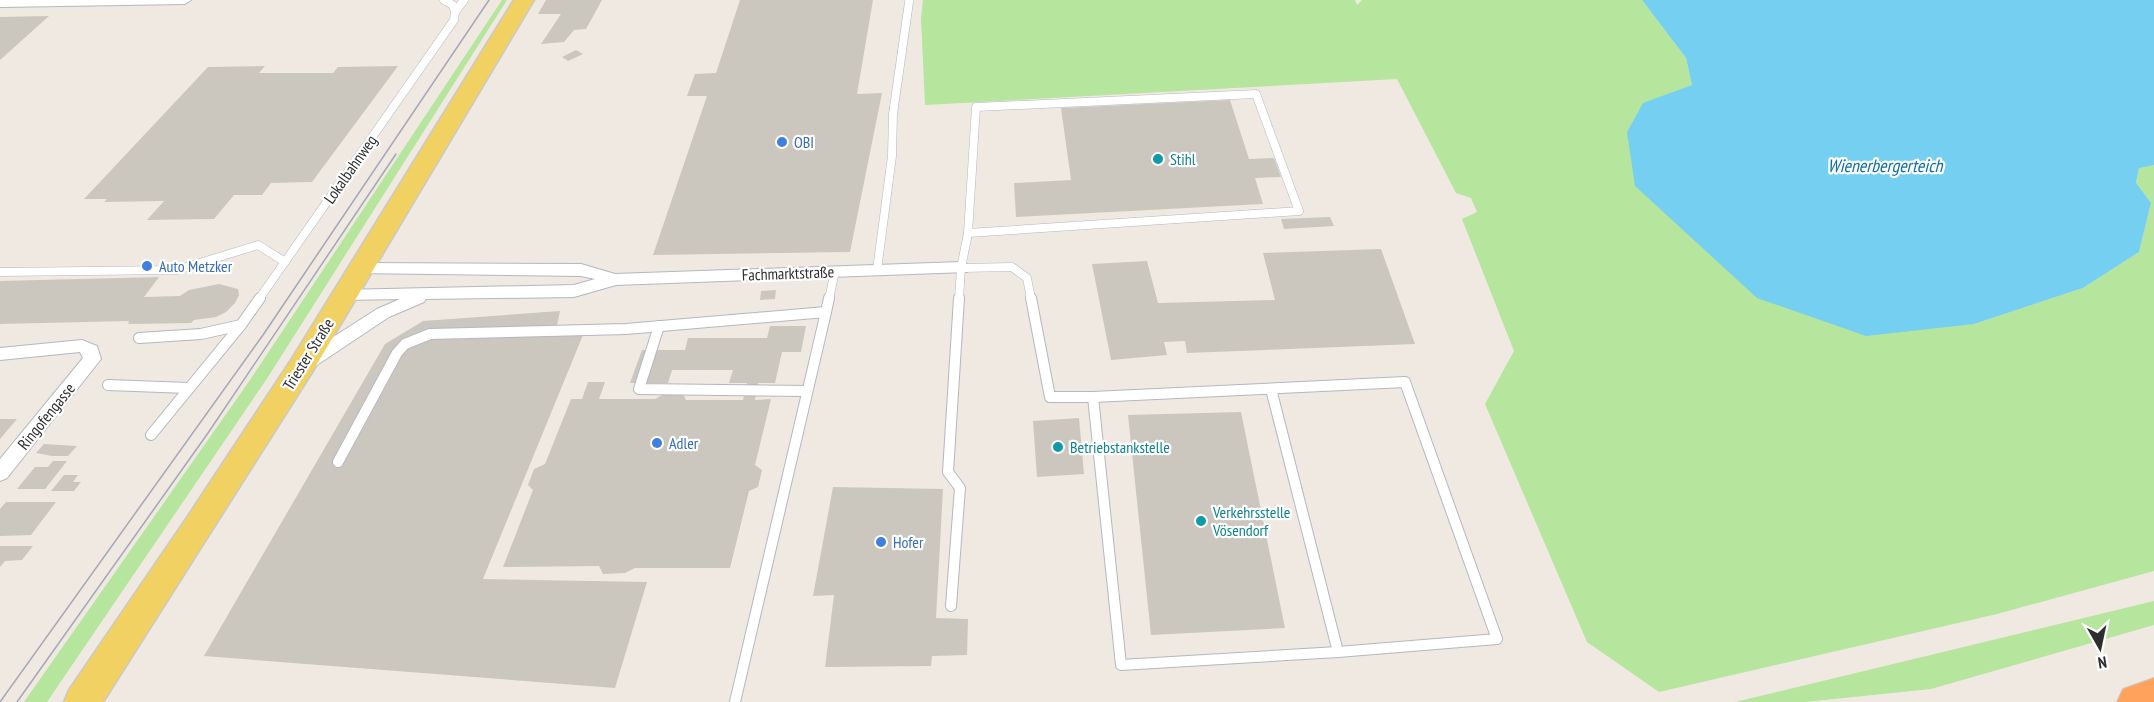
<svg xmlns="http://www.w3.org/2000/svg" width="2154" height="702" font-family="'PT Sans Narrow',sans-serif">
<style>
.green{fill:#b6e59e}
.water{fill:#75cff0}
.building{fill:#cbc7bf}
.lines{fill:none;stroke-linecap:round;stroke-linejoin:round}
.lane-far1-casing{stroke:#b4b7c1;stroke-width:9}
.lane-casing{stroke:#b4b7c1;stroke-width:12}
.street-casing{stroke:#b4b7c1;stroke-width:2}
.primary-casing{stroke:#c9c9c9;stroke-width:3}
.highway-casing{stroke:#c9c9c9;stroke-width:2}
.lane-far1{stroke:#fff;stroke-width:8}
.lane{stroke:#fff;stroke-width:10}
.street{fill:#fff;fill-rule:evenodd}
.primary{fill:#f2d163;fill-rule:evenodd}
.highway{fill:#ffa35c;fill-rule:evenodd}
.tram{stroke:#a3a6b8;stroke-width:1.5}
.shop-dot{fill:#3f7fe0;stroke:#fff;stroke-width:2}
.culture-dot{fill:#0f9aa8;stroke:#fff;stroke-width:2}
.labels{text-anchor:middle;stroke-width:4.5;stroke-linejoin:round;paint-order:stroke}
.shop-label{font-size:16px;fill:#366cbe;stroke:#fff;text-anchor:start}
.culture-label{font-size:16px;fill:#0d838f;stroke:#fff;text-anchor:start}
.street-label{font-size:16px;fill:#2e2e2e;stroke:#fff}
.water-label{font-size:18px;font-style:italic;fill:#0d6fa3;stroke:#fff}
</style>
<rect width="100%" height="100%" fill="#efe9e1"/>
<g class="green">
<path d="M 502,0 L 507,0 L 268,377 L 47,702 L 24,702 L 250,380 Z"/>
<path d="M 923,0 L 1355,0 L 1357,5 L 1362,0 L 1642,0 L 1686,58 L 1692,85 L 1643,104 L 1627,132 L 1974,324 L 2083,288 L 2139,252 L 2151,203 L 2136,184 L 2139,167 L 2154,165 L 2154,571 L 1997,614 L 1659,692 L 1587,642 L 1485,404 L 1514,351 L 1462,219 L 1477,212 L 1471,198 L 1456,193 L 1397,79 L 925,105 L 921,18 Z"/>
<path d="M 2154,601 L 2154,625 L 1931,689 L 1805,702 L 1735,702 Z"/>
</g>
<path class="water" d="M 1642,0 L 2154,0 L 2154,165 L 2139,168 L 2136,183 L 2151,203 L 2139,252 L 2083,288 L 1974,324 L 1866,336 L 1757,298 L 1635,186 L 1627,132 L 1643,103 L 1692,85 L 1686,58 Z"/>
<g class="building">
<path d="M 546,0 L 602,0 L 586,29 L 574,30 L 564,42 L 541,44 L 561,14 L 538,14 Z"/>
<path d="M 740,0 L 873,0 L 857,94 L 882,93 L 850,252 L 653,255 L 707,96 L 687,96 L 695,74 L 716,73 Z"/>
<path d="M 49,16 L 0,60 L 0,17 Z"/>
<path d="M 576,50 L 583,54 L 568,61 L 562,57 Z"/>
<path d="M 265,66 L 259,73 L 333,73 L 338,67 L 398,66 L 312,182 L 271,183 L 262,195 L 234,195 L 214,219 L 147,220 L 164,201 L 104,202 L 107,199 L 84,199 L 208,67 Z"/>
<path d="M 1230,100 L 1249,159 L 1274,158 L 1281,177 L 1255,178 L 1263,204 L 1016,217 L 1014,183 L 1071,180 L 1061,108 Z"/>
<path d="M 1330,217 L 1334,226 L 1284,229 L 1281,219 Z"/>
<path d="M 1381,249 L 1415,344 L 1187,353 L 1185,341 L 1164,342 L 1167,355 L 1111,360 L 1092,264 L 1147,261 L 1158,303 L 1275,300 L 1263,253 Z"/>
<path d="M 159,277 L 144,297 L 180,296 L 189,290 L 219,284 L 238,289 L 239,295 L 235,303 L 226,312 L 216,317 L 194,320 L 191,323 L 128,324 L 129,321 L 0,324 L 0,281 Z"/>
<path d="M 776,290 L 775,299 L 760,300 L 761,291 Z"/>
<path d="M 560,311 L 555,335 L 583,335 L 483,579 L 647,582 L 615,688 L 204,656 L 385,344 L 423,321 Z"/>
<path d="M 770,326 L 806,326 L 801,352 L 782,352 L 775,383 L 758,383 L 755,400 L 771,399 L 755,465 L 762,470 L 758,487 L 749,491 L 730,568 L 635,568 L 625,573 L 603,574 L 599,566 L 503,567 L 533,490 L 528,485 L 534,469 L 545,464 L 571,399 L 582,399 L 588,382 L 605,382 L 599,399 L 655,399 L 664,394 L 683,394 L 686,400 L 743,400 L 747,383 L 729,383 L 733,370 L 672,370 L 668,383 L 630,383 L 642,350 L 685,350 L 688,338 L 767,338 Z"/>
<path d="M 1241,412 L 1285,628 L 1151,635 L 1128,415 Z"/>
<path d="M 1079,418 L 1084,474 L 1037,477 L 1033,421 Z"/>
<path d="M 0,419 L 17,419 L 0,439 Z"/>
<path d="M 44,444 L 77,446 L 68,456 L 52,456 L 36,453 Z"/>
<path d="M 53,461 L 67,461 L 45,489 L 17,489 L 35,467 L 48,467 Z"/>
<path d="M 64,475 L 78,475 L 73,482 L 81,482 L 74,491 L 51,491 Z"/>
<path d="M 833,487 L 943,489 L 936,618 L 968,619 L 967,655 L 932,656 L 931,666 L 825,667 L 834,595 L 813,596 Z"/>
<path d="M 6,502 L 56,502 L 31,535 L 0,536 L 0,509 Z"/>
<path d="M 0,546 L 33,546 L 22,560 L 5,561 L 0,567 Z"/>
</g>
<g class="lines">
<g class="lane-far1-casing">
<g id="lane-far1">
<path d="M 444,0 L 453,5 L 455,12"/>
<path d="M 1256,94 L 1299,211 L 968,233 L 976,107 Z"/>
<path d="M 961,268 L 1012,267 L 1027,278 L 1031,299"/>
<path d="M 877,270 L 892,156 L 893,114 L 909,2"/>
<path d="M 0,272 L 177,270 L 258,245 L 285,262"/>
<path d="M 259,299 L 454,20 L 455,12 L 464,0"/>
<path d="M 829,299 L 835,271"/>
<path d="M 959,299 L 961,268 L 968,233"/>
</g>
</g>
<g class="lane-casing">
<g id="lane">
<path d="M 1031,298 L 1050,397 L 1093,397"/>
<path d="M 826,312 L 829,298"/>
<path d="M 659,326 L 639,389 L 807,391"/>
<path d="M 139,338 L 201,334 L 241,325"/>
<path d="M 1405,382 L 1497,639 L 1338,652 L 1121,665 L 1093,397 Z"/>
<path d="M 108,385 L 188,388"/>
<path d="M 1271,389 L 1338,652"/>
<path d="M 151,435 L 241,325 L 260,298"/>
<path d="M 338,462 L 397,353 L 405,344 L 430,334 L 626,329 L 826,312 L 735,702"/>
<path d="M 951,606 L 960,488 L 948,472 L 959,298"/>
</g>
</g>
<g class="street-casing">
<g id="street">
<path d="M 0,0 L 191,0 L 185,4 L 0,7 Z"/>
<path d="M 961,262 L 967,264 L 969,268 L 967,272 L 616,285 L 574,297 L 426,299 L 424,302 L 389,317 L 311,369 L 305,371 L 299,369 L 296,364 L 299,359 L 377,309 L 400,299 L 346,300 L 340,298 L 337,294 L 340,290 L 574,285 L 595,279 L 581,276 L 354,273 L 352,269 L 354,265 L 360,263 L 581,264 L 615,274 Z"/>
<path d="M 82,340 L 97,346 L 101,359 L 7,478 L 0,481 L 0,459 L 83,358 L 80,352 L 0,360 L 0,348 Z"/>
</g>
</g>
<g class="primary-casing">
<path id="primary" d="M 514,0 L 534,0 L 311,374 L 103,702 L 64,702 L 69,690 L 188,516 L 291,360 Z"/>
</g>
<g class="highway-casing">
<path id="highway" d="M 2154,678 L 2154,702 L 2117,702 L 2123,689 Z"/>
</g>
<use href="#lane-far1" class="lane-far1"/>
<use href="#lane" class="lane"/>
<use href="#street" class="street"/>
<use href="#primary" class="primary"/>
<use href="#highway" class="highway"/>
<g class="tram">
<path d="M 0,702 L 263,335 L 489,0"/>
<path d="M 17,702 L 208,433 L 396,154"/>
</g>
</g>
<g class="shop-dot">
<circle cx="782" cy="142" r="6"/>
<circle cx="147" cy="266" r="6"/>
<circle cx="657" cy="443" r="6"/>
<circle cx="881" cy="542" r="6"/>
</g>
<g class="culture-dot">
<circle cx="1158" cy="159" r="6"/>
<circle cx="1058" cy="447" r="6"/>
<circle cx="1201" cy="521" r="6"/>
</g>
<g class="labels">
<g class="shop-label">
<text x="794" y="148">OBI</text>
<text x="159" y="272">Auto Metzker</text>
<text x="669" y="449">Adler</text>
<text x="893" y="548">Hofer</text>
</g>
<g class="culture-label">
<text x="1170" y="165">Stihl</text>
<text x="1070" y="453">Betriebstankstelle</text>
<text x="1213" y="518">Verkehrsstelle<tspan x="1213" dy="18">Vösendorf</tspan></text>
</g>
<g class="street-label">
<text transform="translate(350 169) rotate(-55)" y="6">Lokalbahnweg</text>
<text transform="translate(788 273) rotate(-2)" y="6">Fachmarktstraße</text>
<text transform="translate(308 354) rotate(-58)" y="6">Triester Straße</text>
<text transform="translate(46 416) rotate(-51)" y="6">Ringofengasse</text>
</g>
<g class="water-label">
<text x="1885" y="172">Wienerbergerteich</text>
</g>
</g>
<g transform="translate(2100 648) rotate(171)" stroke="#ffffff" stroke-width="4.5" paint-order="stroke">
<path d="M0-4.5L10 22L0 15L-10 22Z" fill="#2e2e2e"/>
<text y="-9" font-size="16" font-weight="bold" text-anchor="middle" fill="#2e2e2e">N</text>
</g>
</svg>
